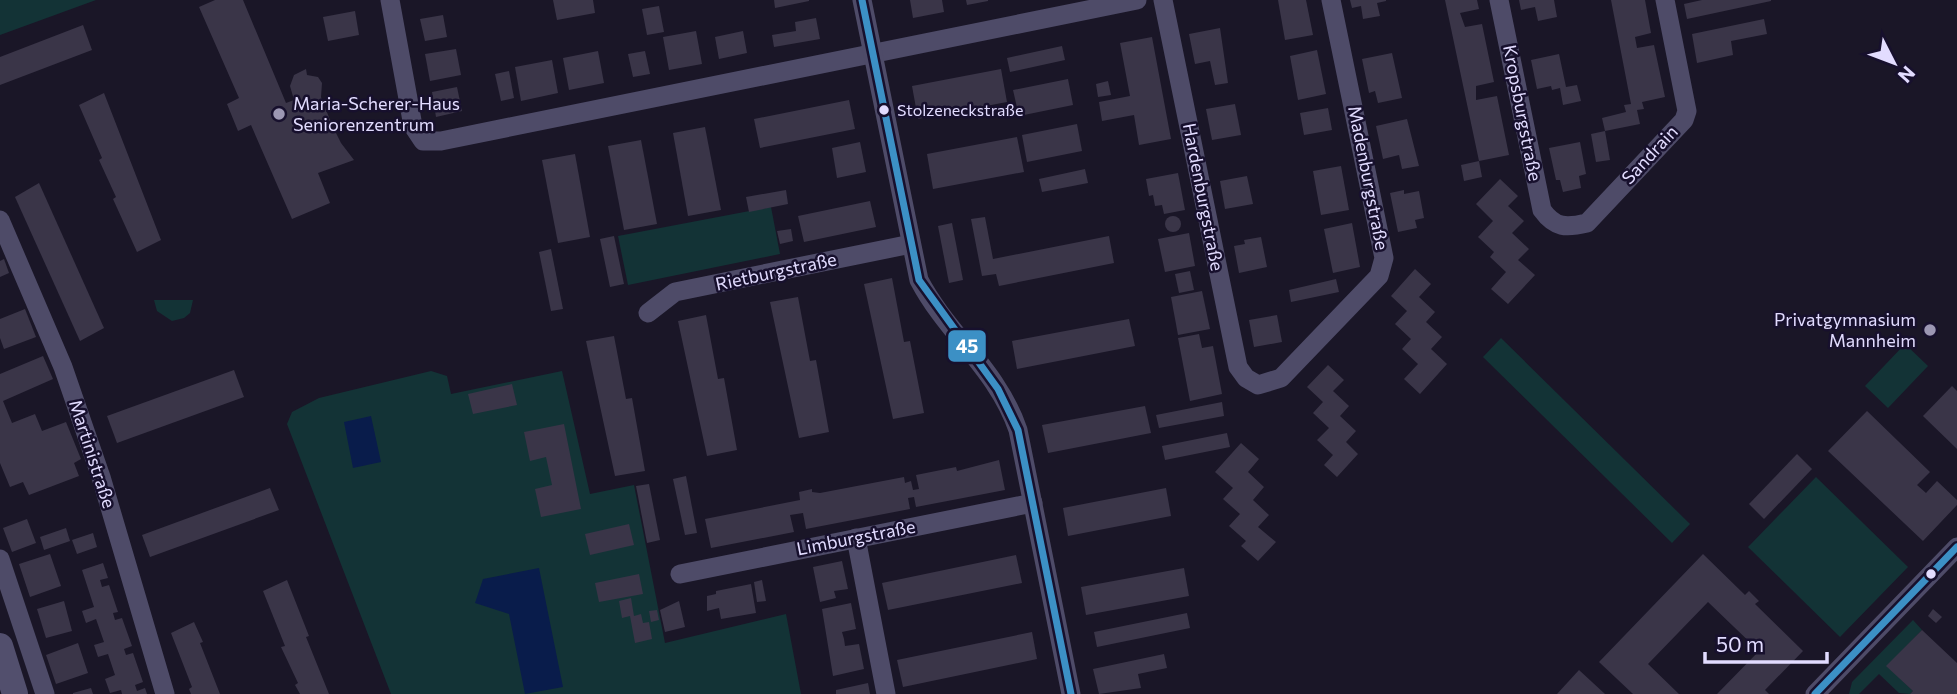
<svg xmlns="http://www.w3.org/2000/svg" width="1957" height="694" font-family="Commissioner,sans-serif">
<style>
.green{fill:#133336}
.water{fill:#091c4b}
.building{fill:#3a3548}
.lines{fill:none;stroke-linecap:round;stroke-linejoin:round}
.street{stroke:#4e4b68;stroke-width:19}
.secondary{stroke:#524f6d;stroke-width:26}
.bus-1-casing{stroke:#17102d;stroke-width:12}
.bus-1{stroke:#3c90c5;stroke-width:7}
.bus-dot{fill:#e2dcff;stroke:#17102d;stroke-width:2.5}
.poi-dot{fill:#9c97b3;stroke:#17102d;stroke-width:2.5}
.labels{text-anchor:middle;stroke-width:5;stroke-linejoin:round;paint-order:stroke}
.bus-label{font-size:16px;fill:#e2dcff;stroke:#17102d;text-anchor:start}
.poi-label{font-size:18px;fill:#e2dcff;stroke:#17102d;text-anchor:start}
.street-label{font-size:18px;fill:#e2dcff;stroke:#17102d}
.line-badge{stroke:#17102d;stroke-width:2.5}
.badge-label{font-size:19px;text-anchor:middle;font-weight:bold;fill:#fff}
</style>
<rect width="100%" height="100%" fill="#1a1627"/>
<g class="green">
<path d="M 0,0 L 96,0 L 0,35 Z"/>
<path d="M 771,207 L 780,254 L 628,285 L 618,236 Z"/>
<path d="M 154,300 L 193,300 L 190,313 L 184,318 L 172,321 L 157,311 Z"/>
<path d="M 1501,338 L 1690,524 L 1672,543 L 1483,357 Z"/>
<path d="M 1905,344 L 1928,366 L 1888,408 L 1865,386 Z"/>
<path d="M 431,371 L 447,376 L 451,394 L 562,371 L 590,494 L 634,485 L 665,643 L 786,614 L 801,694 L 391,694 L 287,424 L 292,412 L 319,398 Z"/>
<path d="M 1816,477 L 1908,567 L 1840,637 L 1748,547 Z"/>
<path d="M 1913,620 L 1922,630 L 1887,666 L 1913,691 L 1910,694 L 1899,693 L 1879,674 L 1859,694 L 1849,694 L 1852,682 Z"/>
</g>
<g class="water">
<path d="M 371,416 L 381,462 L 353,468 L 344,422 Z"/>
<path d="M 539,568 L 563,687 L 525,694 L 509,614 L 475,603 L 483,579 Z"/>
</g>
<g class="building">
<path d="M 215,0 L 243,0 L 286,103 L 294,100 L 290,86 L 294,75 L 306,69 L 307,75 L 318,77 L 322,83 L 321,97 L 332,125 L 341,143 L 354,160 L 318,173 L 330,203 L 292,219 L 251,125 L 238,131 L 227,104 L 239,98 L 199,7 Z"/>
<path d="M 553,0 L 593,0 L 595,13 L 557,20 Z"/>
<path d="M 774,0 L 809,0 L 809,1 L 775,8 Z"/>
<path d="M 910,0 L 942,0 L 944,12 L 913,18 Z"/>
<path d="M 966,0 L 988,0 L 988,1 L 967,5 Z"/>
<path d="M 1278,0 L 1306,0 L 1313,35 L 1285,40 Z"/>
<path d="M 1350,0 L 1386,0 L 1386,1 L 1377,3 L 1380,16 L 1363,19 L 1361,6 L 1352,8 Z"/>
<path d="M 1445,0 L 1477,0 L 1479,9 L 1460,13 L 1465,27 L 1482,24 L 1494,82 L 1476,86 L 1476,100 L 1497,96 L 1509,155 L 1479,161 Z"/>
<path d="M 1519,0 L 1554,0 L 1557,17 L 1538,21 L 1535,7 L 1521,10 Z"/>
<path d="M 1611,0 L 1645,0 L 1651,33 L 1635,37 L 1637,48 L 1654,45 L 1665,97 L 1642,102 L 1644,109 L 1637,110 L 1640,124 L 1605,131 L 1602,118 L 1626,112 L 1624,105 L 1631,104 Z"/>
<path d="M 1702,0 L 1771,0 L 1771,1 L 1687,19 L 1684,4 Z"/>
<path d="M 659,6 L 664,32 L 647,35 L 642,9 Z"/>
<path d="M 355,11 L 359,35 L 328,41 L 323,17 Z"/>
<path d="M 443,15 L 447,37 L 425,41 L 420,19 Z"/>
<path d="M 816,18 L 820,39 L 774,47 L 772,35 L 796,31 L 795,22 Z"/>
<path d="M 1764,19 L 1767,34 L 1731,41 L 1733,55 L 1697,63 L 1692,34 Z"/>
<path d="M 83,25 L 92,50 L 0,85 L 0,57 Z"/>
<path d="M 1220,28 L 1228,83 L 1215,85 L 1210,61 L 1195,64 L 1189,34 Z"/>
<path d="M 696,31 L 702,64 L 669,70 L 663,37 Z"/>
<path d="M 743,31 L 747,53 L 719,59 L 715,37 Z"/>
<path d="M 1152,37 L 1171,139 L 1139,145 L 1134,115 L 1102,121 L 1099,102 L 1130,96 L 1120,43 Z"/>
<path d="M 1062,46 L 1065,60 L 1010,72 L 1007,58 Z"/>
<path d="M 456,49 L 461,75 L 430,81 L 425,54 Z"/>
<path d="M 1317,50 L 1326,94 L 1298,100 L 1290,56 Z"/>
<path d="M 598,51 L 604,83 L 569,90 L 563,58 Z"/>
<path d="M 645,51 L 650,74 L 633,77 L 628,54 Z"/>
<path d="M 1392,53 L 1402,98 L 1378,103 L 1375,91 L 1369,93 L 1362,59 Z"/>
<path d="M 1559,54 L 1566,87 L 1577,85 L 1581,101 L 1563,105 L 1560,88 L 1552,90 L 1551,86 L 1537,89 L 1531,60 Z"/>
<path d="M 552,60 L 558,93 L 521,101 L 515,67 Z"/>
<path d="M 1001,69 L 1007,102 L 918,119 L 912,86 Z"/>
<path d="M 509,71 L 514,98 L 501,101 L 495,74 Z"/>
<path d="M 1068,79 L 1073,105 L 1019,116 L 1013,90 Z"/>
<path d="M 1108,81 L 1111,95 L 1098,97 L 1096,84 Z"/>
<path d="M 457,87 L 462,111 L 436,117 L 432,92 Z"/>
<path d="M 104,93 L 161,240 L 137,252 L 113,199 L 116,197 L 99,160 L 102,158 L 79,105 Z"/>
<path d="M 849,100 L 855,129 L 760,148 L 754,119 Z"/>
<path d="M 1235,104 L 1241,135 L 1212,140 L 1206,109 Z"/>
<path d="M 1328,108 L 1332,130 L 1304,135 L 1300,113 Z"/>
<path d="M 1407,119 L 1419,166 L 1402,169 L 1399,155 L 1383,159 L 1376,126 Z"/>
<path d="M 1077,124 L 1082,151 L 1027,162 L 1022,135 Z"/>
<path d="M 705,127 L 721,210 L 688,216 L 673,133 Z"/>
<path d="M 1605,131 L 1610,160 L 1596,162 L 1591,134 Z"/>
<path d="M 1017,137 L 1024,172 L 933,189 L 927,154 Z"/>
<path d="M 641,140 L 657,224 L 624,230 L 608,146 Z"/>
<path d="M 860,142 L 866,172 L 837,178 L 832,148 Z"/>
<path d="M 1580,142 L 1586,174 L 1579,176 L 1581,188 L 1563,192 L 1560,180 L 1556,180 L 1549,148 Z"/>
<path d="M 575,154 L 590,237 L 558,243 L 542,160 Z"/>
<path d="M 1479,161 L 1482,177 L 1464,181 L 1461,165 Z"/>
<path d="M 1341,166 L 1349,210 L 1321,215 L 1313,171 Z"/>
<path d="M 1085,169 L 1088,183 L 1042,192 L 1039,179 Z"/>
<path d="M 1178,173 L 1185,210 L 1164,214 L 1162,205 L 1155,206 L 1153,195 L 1149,196 L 1146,179 Z"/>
<path d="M 1247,176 L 1253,204 L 1225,209 L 1220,181 Z"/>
<path d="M 1500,179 L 1518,196 L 1508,206 L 1524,221 L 1512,233 L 1529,249 L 1518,260 L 1535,275 L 1508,304 L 1491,289 L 1506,272 L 1490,257 L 1494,252 L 1478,237 L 1493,221 L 1476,204 Z"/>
<path d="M 39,183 L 104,328 L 80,341 L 15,197 Z"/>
<path d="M 786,190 L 788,204 L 749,212 L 746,197 Z"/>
<path d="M 1404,190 L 1404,194 L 1419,191 L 1424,218 L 1415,220 L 1417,228 L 1398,232 L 1390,193 Z"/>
<path d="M 870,201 L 876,227 L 804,242 L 798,216 Z"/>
<circle cx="1173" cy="224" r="8"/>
<path d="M 985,217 L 993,259 L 1109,236 L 1114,263 L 999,286 L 996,274 L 982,276 L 971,219 Z"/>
<path d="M 952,223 L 963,280 L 949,283 L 938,226 Z"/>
<path d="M 1352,223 L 1360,267 L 1333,273 L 1324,229 Z"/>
<path d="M 791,229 L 793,241 L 780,244 L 777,231 Z"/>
<path d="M 1189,233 L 1195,266 L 1165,272 L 1158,239 Z"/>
<path d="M 614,236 L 624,284 L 610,287 L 600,239 Z"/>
<path d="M 1261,237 L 1267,267 L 1239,273 L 1234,246 L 1245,244 L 1244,240 Z"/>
<path d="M 551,249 L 563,309 L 551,311 L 539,252 Z"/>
<path d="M 4,259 L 9,273 L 0,277 L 0,261 Z"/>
<path d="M 1415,269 L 1431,284 L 1419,297 L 1435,312 L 1426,322 L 1442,337 L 1431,349 L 1447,364 L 1420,394 L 1404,379 L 1418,364 L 1402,349 L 1411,339 L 1395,324 L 1407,311 L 1391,296 Z"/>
<path d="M 1190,271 L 1194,290 L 1179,293 L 1175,274 Z"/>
<path d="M 892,278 L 904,342 L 910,341 L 924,413 L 893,419 L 864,284 Z"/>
<path d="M 1336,279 L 1339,292 L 1291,302 L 1289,290 Z"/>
<path d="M 1202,291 L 1210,329 L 1178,335 L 1171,297 Z"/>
<path d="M 798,297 L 810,361 L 816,360 L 829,432 L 799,438 L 770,302 Z"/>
<path d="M 25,309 L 36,337 L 4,349 L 0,338 L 0,319 Z"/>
<path d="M 706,315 L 718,379 L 724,378 L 737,450 L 707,456 L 678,321 Z"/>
<path d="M 1277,315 L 1282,342 L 1254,347 L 1249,320 Z"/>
<path d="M 1129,319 L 1135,346 L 1017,369 L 1012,341 Z"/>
<path d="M 1199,334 L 1202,348 L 1213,346 L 1222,394 L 1190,401 L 1178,338 Z"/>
<path d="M 614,336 L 626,399 L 632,398 L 645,471 L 615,476 L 586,341 Z"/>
<path d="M 43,356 L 53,379 L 3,401 L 12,423 L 35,414 L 42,431 L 66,422 L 81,459 L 74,463 L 79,476 L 29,495 L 23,482 L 10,487 L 0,463 L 0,374 Z"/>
<path d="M 1328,365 L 1344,380 L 1333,391 L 1349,406 L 1340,416 L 1356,431 L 1346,442 L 1358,454 L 1337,477 L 1324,465 L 1333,455 L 1317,440 L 1329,428 L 1313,413 L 1323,402 L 1307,387 Z"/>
<path d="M 234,370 L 244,397 L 117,443 L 107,416 Z"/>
<path d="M 512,384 L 517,405 L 473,414 L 468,394 Z"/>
<path d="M 1952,386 L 1957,391 L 1957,449 L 1923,416 Z"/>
<path d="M 1222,402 L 1224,416 L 1159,428 L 1156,415 Z"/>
<path d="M 1145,406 L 1151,433 L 1048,453 L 1042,425 Z"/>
<path d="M 1867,411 L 1930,472 L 1917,485 L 1926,493 L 1937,481 L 1957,500 L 1957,505 L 1923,541 L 1828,451 Z"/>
<path d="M 564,424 L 581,509 L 541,517 L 535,489 L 552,485 L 546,457 L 530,461 L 524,432 Z"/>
<path d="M 1227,433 L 1230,447 L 1165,460 L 1162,446 Z"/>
<path d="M 1241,443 L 1259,459 L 1248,472 L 1264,487 L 1253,500 L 1269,515 L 1258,527 L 1276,542 L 1258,561 L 1241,546 L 1246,541 L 1229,526 L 1240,514 L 1223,499 L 1233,488 L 1215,472 Z"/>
<path d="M 1797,454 L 1812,469 L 1764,519 L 1749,504 Z"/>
<path d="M 999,460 L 1005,490 L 916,507 L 914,497 L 908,498 L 910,509 L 806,529 L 803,513 L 790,515 L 794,532 L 711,548 L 705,519 L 800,500 L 799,492 L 812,489 L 812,492 L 820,493 L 904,477 L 905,483 L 911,481 L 913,490 L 919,489 L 916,475 L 956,467 L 957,471 Z"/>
<path d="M 686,476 L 697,533 L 685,535 L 673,479 Z"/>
<path d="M 649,484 L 660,540 L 647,543 L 636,486 Z"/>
<path d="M 270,488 L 279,510 L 150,557 L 142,535 Z"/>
<path d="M 1166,488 L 1171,516 L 1068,536 L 1063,508 Z"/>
<path d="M 27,519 L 36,543 L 12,552 L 3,528 Z"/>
<path d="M 629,524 L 634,545 L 590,555 L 585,534 Z"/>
<path d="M 66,528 L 70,541 L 44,550 L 40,537 Z"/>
<path d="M 93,533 L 97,547 L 77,554 L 72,540 Z"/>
<path d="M 50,554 L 61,586 L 30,597 L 19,564 Z"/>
<path d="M 1703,554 L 1745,595 L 1749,591 L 1759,601 L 1755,604 L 1803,651 L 1765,690 L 1769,694 L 1717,694 L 1759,651 L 1708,602 L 1648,664 L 1679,694 L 1633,694 L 1599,662 Z"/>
<path d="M 1016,555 L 1022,583 L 888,610 L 882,583 Z"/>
<path d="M 842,561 L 848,589 L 834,591 L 836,598 L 820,602 L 813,567 Z"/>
<path d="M 103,563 L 108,578 L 100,580 L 102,587 L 109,585 L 118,612 L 113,613 L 115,620 L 122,618 L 132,646 L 124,649 L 126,655 L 133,653 L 143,682 L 135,685 L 137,691 L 145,688 L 147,694 L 122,694 L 121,690 L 110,693 L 105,679 L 115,675 L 108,654 L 98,657 L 94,645 L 104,642 L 96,619 L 86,623 L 82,611 L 94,607 L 82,570 Z"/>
<path d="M 1184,568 L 1189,596 L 1086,615 L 1081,587 Z"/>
<path d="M 639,574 L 643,594 L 599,602 L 595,583 Z"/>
<path d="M 287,580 L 309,636 L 306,637 L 329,694 L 300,694 L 295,685 L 298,683 L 281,647 L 285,646 L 263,591 Z"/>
<path d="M 762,580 L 766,601 L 757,602 L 754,582 Z"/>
<path d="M 751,584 L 756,613 L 721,619 L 719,608 L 707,611 L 707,596 L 716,594 L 716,591 Z"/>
<path d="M 631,598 L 634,616 L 641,614 L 643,623 L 649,622 L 652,639 L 635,643 L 630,616 L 622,618 L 619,601 Z"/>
<path d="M 64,601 L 72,631 L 46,638 L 37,609 Z"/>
<path d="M 679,601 L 685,627 L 665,632 L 660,610 Z"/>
<path d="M 851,603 L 856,629 L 842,632 L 844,639 L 845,646 L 859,644 L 864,669 L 833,676 L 822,609 Z"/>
<path d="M 1933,609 L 1942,617 L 1936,623 L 1928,616 Z"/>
<path d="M 657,610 L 659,620 L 651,622 L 649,611 Z"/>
<path d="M 1187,613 L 1190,628 L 1097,647 L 1094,632 Z"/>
<path d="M 194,622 L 203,642 L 200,643 L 220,694 L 191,694 L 189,689 L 192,687 L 171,633 Z"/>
<path d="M 1922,630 L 1957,663 L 1957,694 L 1910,694 L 1913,691 L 1886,666 Z"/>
<path d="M 1032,632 L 1037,659 L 903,687 L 897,660 Z"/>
<path d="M 78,643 L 88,673 L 56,684 L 46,655 Z"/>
<path d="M 1164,654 L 1167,668 L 1138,674 L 1141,688 L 1099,694 L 1093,669 Z"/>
<path d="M 1579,670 L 1605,694 L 1557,694 Z"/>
<path d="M 868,683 L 870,694 L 836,694 L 836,690 Z"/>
<path d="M 91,688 L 93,694 L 73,694 L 73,693 Z"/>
</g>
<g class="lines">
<g class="street">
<path d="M 390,0 L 413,126 L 423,141 L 441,141 L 1137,0"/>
<path d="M 862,0 L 919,280 C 948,335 997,369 1018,430 L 1071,694"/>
<path d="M 1163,0 L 1238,367 L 1246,378 L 1258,385 L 1281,378 L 1379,276 L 1384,258 L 1331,0"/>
<path d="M 1499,0 L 1542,210 C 1555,228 1566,228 1587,223 L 1684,120 L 1687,111 L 1665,0"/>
<path d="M 0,220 L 63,367 L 101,477 L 165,694"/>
<path d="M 648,313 L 675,292 L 911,244"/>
<path d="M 856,538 L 886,694"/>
<path d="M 0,559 L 45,694"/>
<path d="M 680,574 L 1033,503"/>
<path d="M 1815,694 L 1957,547"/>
</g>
<path class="secondary" d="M 0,646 L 15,694"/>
<g class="bus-1-casing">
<g id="bus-1">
<path d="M 862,0 L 919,280 L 998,389 L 1018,430 L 1071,694"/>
<path d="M 1815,694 L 1957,547"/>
</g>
</g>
<use href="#bus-1" class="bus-1"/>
</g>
<g class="bus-dot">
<circle cx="884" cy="110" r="6"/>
<circle cx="1931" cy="574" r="6"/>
</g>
<g class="poi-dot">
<circle cx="279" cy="114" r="7"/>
<circle cx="1930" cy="330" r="7"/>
</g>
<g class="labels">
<g class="bus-label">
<text x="897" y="116">Stolzeneckstraße</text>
</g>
<g class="poi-label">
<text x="293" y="110">Maria-Scherer-Haus<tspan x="293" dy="21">Seniorenzentrum</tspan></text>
<text x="1916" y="326" text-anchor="end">Privatgymnasium<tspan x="1916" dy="21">Mannheim</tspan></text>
</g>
<g class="street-label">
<text transform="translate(1522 113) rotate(79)" y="6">Kropsburgstraße</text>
<text transform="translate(1650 155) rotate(-47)" y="6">Sandrain</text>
<text transform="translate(1368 178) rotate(79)" y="6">Madenburgstraße</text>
<text transform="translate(1203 197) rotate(79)" y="6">Hardenburgstraße</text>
<text transform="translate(776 272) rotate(-12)" y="6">Rietburgstraße</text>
<text transform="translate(92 454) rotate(72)" y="6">Martinistraße</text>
<text transform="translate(856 538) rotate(-11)" y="6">Limburgstraße</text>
</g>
</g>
<rect class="line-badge" x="947" y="329" width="40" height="34" rx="7" fill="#3c90c5"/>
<g class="badge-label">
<text x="967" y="353">45</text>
</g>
<g transform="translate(1894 63) rotate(132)" stroke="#17102d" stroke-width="5" paint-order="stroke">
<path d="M0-5L12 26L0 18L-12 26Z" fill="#e2dcff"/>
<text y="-10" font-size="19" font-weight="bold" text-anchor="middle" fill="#e2dcff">N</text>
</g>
<path d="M1705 652v10h122v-10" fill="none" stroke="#e2dcff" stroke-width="3.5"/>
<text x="1716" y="652" font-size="21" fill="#e2dcff" stroke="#17102d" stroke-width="5" paint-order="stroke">50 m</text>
</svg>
